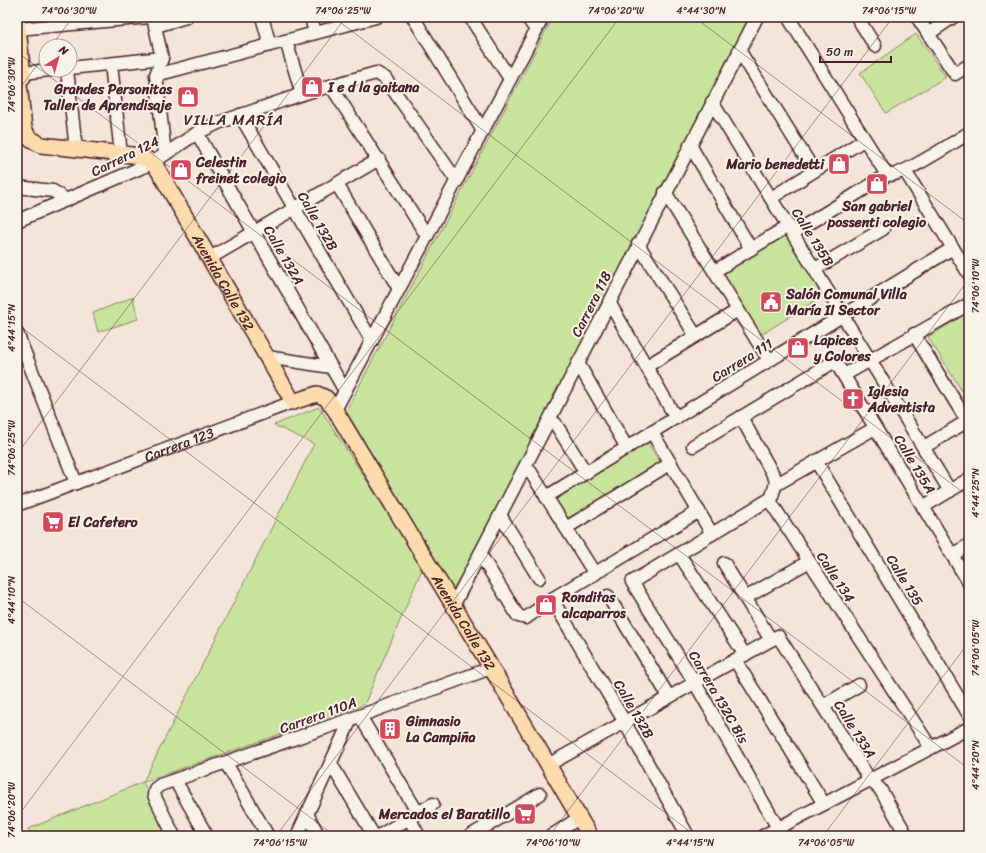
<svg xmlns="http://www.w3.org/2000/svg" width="986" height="853" font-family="Sriracha,sans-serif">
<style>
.green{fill:#c8e49c;stroke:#898264}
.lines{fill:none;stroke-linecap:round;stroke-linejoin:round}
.minor-casing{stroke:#4a1f2b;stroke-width:15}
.major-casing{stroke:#4a1f2b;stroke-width:18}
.minor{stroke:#f7f3e8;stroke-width:12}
.major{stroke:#fcdcac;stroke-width:15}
.ticks{fill:none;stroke:#4a1f2b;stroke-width:1;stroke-opacity:0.45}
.labels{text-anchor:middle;stroke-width:4;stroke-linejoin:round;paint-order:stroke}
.poi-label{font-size:14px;font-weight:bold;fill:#4a1f2b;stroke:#f7f3e8;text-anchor:start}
.street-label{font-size:14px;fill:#4a1f2b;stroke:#f7f3e8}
.neighbourhood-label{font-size:15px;letter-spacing:1px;fill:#4a1f2b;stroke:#f7f3e8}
.neatline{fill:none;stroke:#4a1f2b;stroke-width:1.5}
.ticks-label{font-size:10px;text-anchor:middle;fill:#4a1f2b}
</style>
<rect width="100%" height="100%" fill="#f3e5d9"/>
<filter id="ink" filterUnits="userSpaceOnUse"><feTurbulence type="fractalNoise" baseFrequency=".025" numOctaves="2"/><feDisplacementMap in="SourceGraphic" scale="8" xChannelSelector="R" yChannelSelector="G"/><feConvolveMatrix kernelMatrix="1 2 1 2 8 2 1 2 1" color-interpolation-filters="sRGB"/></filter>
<g filter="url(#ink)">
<g class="green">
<path d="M 553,17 L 752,17 L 454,591 L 346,411 Z"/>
<path d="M 916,34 L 946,77 L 886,113 L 860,73 Z"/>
<path d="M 788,226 L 829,292 L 756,338 L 715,271 Z"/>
<path d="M 133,297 L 138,319 L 98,332 L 93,313 Z"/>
<path d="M 969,312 L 969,386 L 962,391 L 928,337 Z"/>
<path d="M 319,407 L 423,567 L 364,705 L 143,782 L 170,836 L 32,836 L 28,829 L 143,782 L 314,444 L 274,425 Z"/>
<path d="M 646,440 L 662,465 L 567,523 L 551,498 Z"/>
</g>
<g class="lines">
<g class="minor-casing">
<g id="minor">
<path d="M 153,17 L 162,58 L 156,75 L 165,154"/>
<path d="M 262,17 L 270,45"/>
<path d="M 311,17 L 315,33"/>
<path d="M 413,17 L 483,131"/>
<path d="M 470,17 L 510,79"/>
<path d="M 527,17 L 536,30"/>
<path d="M 788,17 L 887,175"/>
<path d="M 857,17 L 875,46"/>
<path d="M 917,17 L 955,74 L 969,65"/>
<path d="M 156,26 L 186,17"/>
<path d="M 18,29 L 149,17"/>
<path d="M 928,34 L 953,17"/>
<path d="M 286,41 L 302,94"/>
<path d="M 739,50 L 814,171"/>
<path d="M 111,64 L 121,154"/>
<path d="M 70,68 L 162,58"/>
<path d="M 67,70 L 76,149"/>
<path d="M 23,73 L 50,70"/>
<path d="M 156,75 L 376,17"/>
<path d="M 331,86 L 427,236"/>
<path d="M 712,102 L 950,491"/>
<path d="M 240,115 L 372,341"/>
<path d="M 197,133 L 345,391"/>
<path d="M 17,140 L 28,137"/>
<path d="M 690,145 L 751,249"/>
<path d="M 905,171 L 969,274"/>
<path d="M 337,184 L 399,289"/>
<path d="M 17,187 L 53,191 L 67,200"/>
<path d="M 665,192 L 769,360"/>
<path d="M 771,198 L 864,140"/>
<path d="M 17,221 L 152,163 L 197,133 L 218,123 L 302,94 L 376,73 L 385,78 L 457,181"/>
<path d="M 793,233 L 887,175 C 900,178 954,142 969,133"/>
<path d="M 638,244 L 696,336"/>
<path d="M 210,258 L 379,159"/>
<path d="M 815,269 L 883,229"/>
<path d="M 715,271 L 788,226"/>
<path d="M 609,302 L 676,418"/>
<path d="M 17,333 L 76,483"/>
<path d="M 914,334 L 967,421"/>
<path d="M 267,357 L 331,367"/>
<path d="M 578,363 L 627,448"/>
<path d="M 647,366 L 738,310"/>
<path d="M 844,375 L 969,304"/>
<path d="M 335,410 L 543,17"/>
<path d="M 741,417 L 775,478 C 778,488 769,495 772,504 L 931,748"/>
<path d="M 555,423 L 586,473"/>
<path d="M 652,432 L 712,534"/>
<path d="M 693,446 L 835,361 L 969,583"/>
<path d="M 924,447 L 969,420"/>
<path d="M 816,461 L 969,715"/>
<path d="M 530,471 L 595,574"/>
<path d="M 777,484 L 875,428"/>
<path d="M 546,497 L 953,248"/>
<path d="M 770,499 L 632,582 L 695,683 L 778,828"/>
<path id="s1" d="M 17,505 L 293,402"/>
<path d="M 923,507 L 969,479"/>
<path d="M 500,515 L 539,578"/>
<path d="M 566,528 L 671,463"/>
<path d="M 480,554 L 518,616 L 526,618 L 552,599 L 699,511"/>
<path d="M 679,554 L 745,655"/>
<path d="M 952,555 L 969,545"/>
<path d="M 724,563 L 771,640"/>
<path d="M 608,596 L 669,697"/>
<path d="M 745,598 L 808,562"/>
<path d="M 552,599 L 624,721 L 688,836"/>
<path d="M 453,606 L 757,17"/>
<path d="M 735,660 L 824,804"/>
<path d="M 823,706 L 859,685"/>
<path d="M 360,716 L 418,813"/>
<path d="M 226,763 L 268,836"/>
<path d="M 331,764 L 374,836"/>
<path d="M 548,765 L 778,636 L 870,780 L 880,789 L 907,836"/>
<path d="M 175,780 L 207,836"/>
<path d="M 307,814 L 319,836"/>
<path d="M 409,818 L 419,836"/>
<path d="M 174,836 L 154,795 L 155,789 L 160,785 L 351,719 L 491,668"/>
<path d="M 297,836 L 351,719"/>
<path d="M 379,836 L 433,804"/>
<path d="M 470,836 L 540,794"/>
<path d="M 551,836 L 579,818"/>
<path d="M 763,836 L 969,728"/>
</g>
</g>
<g class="major-casing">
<g id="major">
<path d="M 17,17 L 23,77"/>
<path id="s2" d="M 17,67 L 24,128 L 28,137 L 41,145 L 132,155 L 147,159 L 157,168 L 293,402 L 317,394 L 326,398 L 335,410 L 489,664 L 590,836"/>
</g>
</g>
<use href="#minor" class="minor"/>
<use href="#major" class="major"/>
</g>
</g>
<path class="ticks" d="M 333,17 L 969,497M 694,17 L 969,224M 51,46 L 73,17M 17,52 L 969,769M 17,92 L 46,53M 17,324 L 696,836M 17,454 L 346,17M 17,597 L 335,836M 17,817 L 620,17M 276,836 L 893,17M 549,836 L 969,279M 823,836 L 969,642"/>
<defs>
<g id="shop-square" transform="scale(1.15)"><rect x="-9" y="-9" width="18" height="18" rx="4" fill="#d1495b" stroke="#f7f3e8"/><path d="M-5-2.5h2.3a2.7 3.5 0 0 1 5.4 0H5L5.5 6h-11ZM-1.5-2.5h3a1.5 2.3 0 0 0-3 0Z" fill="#fff"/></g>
<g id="civic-square" transform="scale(1.15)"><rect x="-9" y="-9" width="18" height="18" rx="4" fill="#d1495b" stroke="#f7f3e8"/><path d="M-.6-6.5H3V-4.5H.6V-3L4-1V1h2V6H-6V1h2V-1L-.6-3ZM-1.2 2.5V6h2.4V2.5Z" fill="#fff"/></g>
<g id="church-square" transform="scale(1.15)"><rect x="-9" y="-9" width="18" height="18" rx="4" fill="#d1495b" stroke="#f7f3e8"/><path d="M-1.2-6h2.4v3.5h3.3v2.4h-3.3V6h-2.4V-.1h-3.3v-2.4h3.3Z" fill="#fff"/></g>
<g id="supermarket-square" transform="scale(1.15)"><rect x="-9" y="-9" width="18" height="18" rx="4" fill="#d1495b" stroke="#f7f3e8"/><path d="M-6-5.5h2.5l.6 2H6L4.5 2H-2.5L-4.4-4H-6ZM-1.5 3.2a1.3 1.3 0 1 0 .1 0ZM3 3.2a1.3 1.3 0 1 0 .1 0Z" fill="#fff"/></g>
<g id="building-square" transform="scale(1.15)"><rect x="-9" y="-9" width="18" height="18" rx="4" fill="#d1495b" stroke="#f7f3e8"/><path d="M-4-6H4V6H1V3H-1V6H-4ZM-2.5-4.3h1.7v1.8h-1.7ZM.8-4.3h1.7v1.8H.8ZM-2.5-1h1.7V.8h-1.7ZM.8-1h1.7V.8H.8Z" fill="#fff"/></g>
</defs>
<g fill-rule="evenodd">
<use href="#shop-square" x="312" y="87"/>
<use href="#shop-square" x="188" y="97"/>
<use href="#shop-square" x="839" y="164"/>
<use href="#shop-square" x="181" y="170"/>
<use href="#shop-square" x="877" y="184"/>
<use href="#civic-square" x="771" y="302"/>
<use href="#shop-square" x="798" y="348"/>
<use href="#church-square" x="853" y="399"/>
<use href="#supermarket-square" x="53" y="522"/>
<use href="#shop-square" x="546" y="605"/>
<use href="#building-square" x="390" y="729"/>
<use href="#supermarket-square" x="525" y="814"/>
</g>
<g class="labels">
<g class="poi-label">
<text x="328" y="92">I e d la gaitana</text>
<text x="172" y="94" text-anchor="end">Grandes Personitas<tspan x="172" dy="16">Taller de Aprendisaje</tspan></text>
<text x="196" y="167">Celestin<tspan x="196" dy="16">freinet colegio</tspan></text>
<text x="824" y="169" text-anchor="end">Mario benedetti</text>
<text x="877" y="211" text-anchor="middle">San gabriel<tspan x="877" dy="16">possenti colegio</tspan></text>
<text x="786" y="299">Salón Comunal Villa<tspan x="786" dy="16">María II Sector</tspan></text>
<text x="814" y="345">Lapices<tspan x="814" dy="16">y Colores</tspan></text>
<text x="868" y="396">Iglesia<tspan x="868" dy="16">Adventista</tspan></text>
<text x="68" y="527">El Cafetero</text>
<text x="562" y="602">Ronditas<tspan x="562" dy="16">alcaparros</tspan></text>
<text x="406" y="726">Gimnasio<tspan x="406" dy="16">La Campiña</tspan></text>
<text x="510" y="819" text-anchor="end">Mercados el Baratillo</text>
</g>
<g class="street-label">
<text transform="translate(125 156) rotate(-26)" y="5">Carrera 124</text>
<text transform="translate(318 221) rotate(60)" y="5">Calle 132B</text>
<text transform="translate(813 237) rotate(58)" y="5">Calle 135B</text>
<text transform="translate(284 255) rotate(60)" y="5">Calle 132A</text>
<text dy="5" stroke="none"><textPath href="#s2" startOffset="339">Avenida Calle 132</textPath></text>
<text transform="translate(591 304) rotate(-63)" y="5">Carrera 118</text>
<text transform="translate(742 360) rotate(-32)" y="5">Carrera 111</text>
<text dy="5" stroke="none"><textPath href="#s1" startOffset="173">Carrera 123</textPath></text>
<text transform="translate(915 464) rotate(59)" y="5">Calle 135A</text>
<text transform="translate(836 577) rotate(57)" y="5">Calle 134</text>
<text transform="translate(905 580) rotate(59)" y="5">Calle 135</text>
<text dy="5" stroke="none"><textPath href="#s2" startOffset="776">Avenida Calle 132</textPath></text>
<text transform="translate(719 697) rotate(60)" y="5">Carrera 132C Bis</text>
<text transform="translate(634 709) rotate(60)" y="5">Calle 132B</text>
<text transform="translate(318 715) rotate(-20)" y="5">Carrera 110A</text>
<text transform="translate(855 729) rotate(58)" y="5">Calle 133A</text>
</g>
<g class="neighbourhood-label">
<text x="234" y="125">VILLA MARÍA</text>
</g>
</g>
<rect width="986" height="853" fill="none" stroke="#f7f3e8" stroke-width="44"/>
<g transform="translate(58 58) rotate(37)"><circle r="19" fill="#f7f3e8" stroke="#b29e9c"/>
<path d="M0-3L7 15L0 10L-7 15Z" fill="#d1495b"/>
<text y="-6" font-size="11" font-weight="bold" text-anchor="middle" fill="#4a1f2b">N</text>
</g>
<path d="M820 56v6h71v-6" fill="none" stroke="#4a1f2b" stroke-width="2"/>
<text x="826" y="56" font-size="12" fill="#4a1f2b" stroke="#f7f3e8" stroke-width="3" paint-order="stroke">50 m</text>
<rect x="22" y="22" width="942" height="809" class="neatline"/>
<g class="ticks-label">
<text x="69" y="14">74°06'30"W</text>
<text x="343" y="14">74°06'25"W</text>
<text x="616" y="14">74°06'20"W</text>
<text x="701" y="14">4°44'30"N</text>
<text x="889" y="14">74°06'15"W</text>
<text transform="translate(11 85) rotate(-90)" y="4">74°06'30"W</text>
<text transform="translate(975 286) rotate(-90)" y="4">74°06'10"W</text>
<text transform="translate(11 328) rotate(-90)" y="4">4°44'15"N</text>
<text transform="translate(11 448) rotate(-90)" y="4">74°06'25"W</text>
<text transform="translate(975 493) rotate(-90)" y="4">4°44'25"N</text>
<text transform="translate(11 600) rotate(-90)" y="4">4°44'10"N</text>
<text transform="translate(975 648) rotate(-90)" y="4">74°06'05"W</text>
<text transform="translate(975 765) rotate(-90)" y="4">4°44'20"N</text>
<text transform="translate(11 810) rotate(-90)" y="4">74°06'20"W</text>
<text x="280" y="846">74°06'15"W</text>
<text x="553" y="846">74°06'10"W</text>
<text x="690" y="846">4°44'15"N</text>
<text x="826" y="846">74°06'05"W</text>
</g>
</svg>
